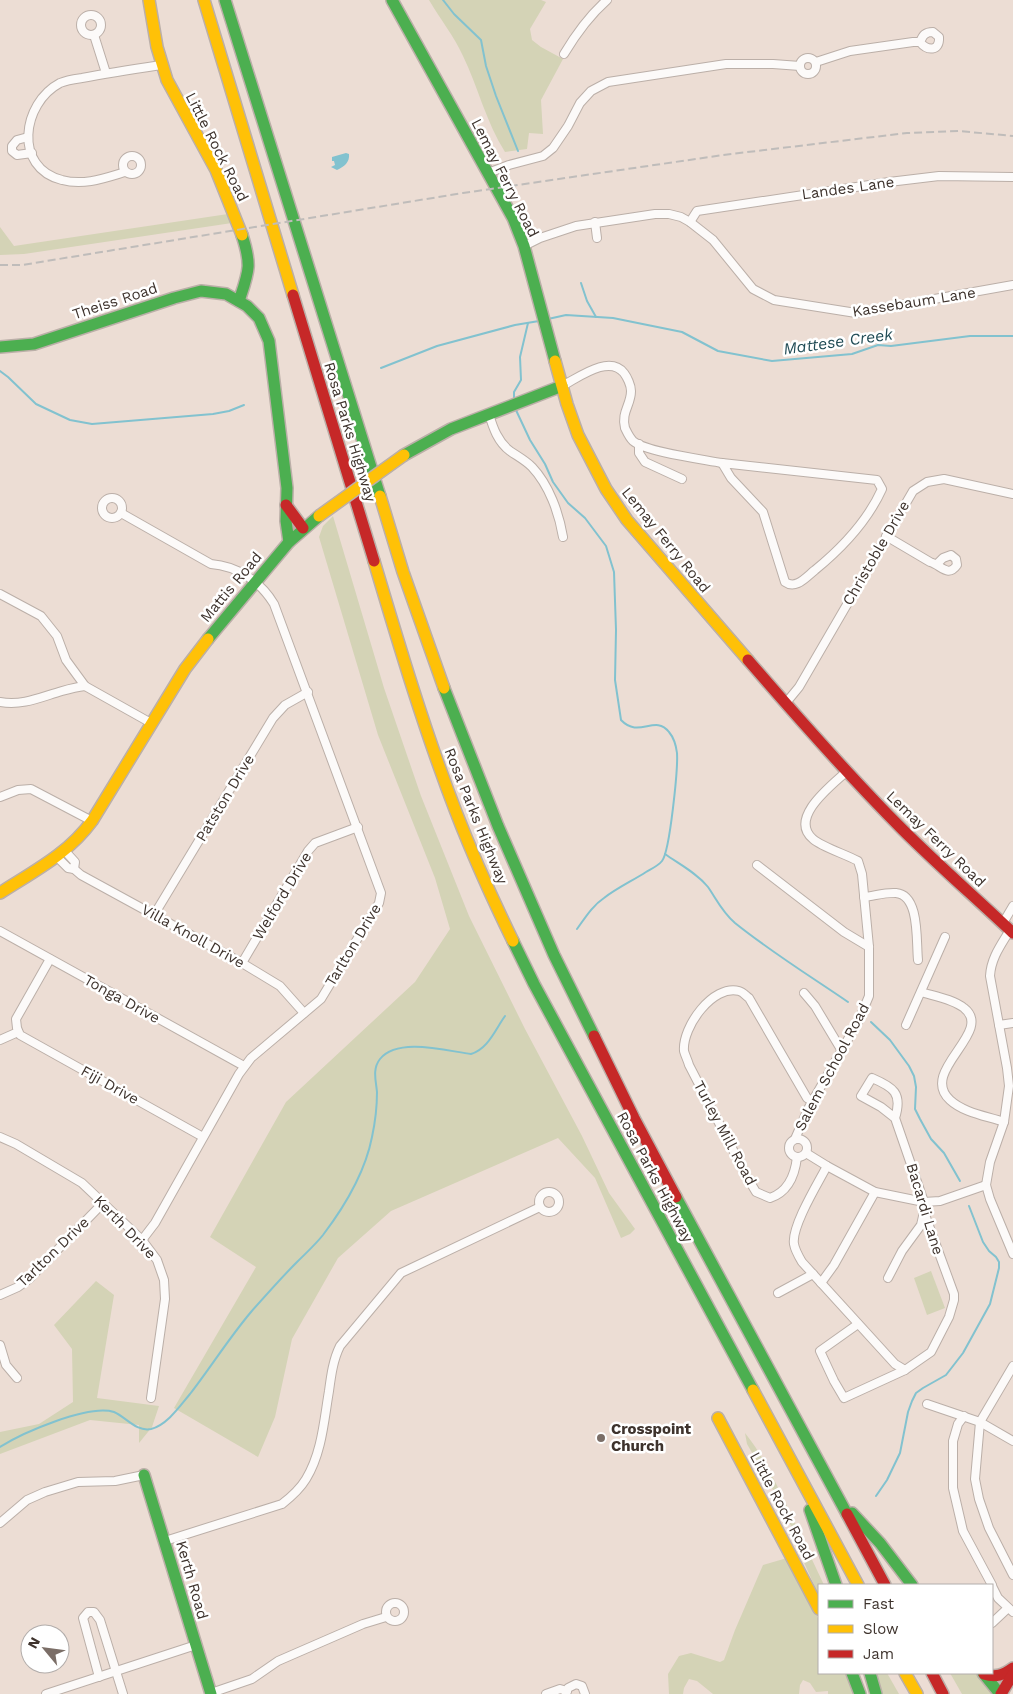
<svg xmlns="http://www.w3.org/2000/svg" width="1013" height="1694" font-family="'Work Sans',sans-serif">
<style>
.green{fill:#d4d3b6}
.water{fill:#82c2cf}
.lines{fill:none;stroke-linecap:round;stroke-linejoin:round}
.stream{stroke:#82c2cf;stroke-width:2}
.street-casing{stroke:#bbafa8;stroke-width:10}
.fast-casing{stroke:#bbafa8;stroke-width:14}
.slow-casing{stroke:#bbafa8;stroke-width:14}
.jam-casing{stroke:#bbafa8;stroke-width:14}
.street{stroke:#fcfaf9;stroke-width:8}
.fast{stroke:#4caf50;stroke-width:11}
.slow{stroke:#ffc107;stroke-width:11}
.jam{stroke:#c62828;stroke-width:11}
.rail{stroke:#bfbcba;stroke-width:2;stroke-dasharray:8 4;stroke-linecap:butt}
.slow-bridge-casing{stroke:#bbafa8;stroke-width:14;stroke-linecap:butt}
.slow-bridge{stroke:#ffc107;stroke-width:11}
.poi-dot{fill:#7b6e67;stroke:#fff;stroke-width:2}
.labels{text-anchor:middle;stroke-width:5;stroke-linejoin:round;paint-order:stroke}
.street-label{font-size:15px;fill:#3e332d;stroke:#fff}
.poi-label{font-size:15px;font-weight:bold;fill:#3e332d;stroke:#fff;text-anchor:start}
.water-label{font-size:16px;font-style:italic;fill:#204b55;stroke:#fff}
</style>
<rect width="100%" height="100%" fill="#ecddd4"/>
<g class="green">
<path d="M 429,0 L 541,0 L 546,2 L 530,29 L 532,40 L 541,47 L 563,59 L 541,100 L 543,134 L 529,133 L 527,149 L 505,152 C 486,122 478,87 463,56 C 454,36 440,19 429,0 Z"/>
<path d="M 228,214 L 232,223 L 24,254 L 0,255 L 0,227 L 14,246 Z"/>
<path d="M 333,516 L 384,688 L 421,796 L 469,916 L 525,1029 L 582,1136 L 609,1193 L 635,1229 L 630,1234 L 621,1238 L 595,1178 L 558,1138 L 391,1211 L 338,1258 L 292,1339 L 275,1417 L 258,1457 L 174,1408 L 256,1267 L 210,1237 L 286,1102 L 415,982 L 450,929 L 435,878 L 378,735 L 319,537 L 323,526 Z"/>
<path d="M 931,1271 L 945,1308 L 927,1315 L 914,1278 Z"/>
<path d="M 96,1281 L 114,1295 L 97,1398 L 159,1406 L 152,1427 L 139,1443 L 139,1425 L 90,1420 L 0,1454 L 0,1432 L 39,1424 L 73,1402 L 72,1349 L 54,1325 Z"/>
<path d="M 745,1433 C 762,1454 774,1479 786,1504 C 799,1531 811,1558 824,1585 L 819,1585 L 819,1596 L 798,1549 L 792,1528 L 769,1482 L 747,1444 Z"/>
<path d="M 787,1558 L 819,1620 L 819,1673 L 847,1673 L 854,1694 L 828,1694 L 828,1691 L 816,1692 L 810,1683 L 803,1680 L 800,1685 L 799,1694 L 713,1694 L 697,1681 L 689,1679 L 684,1688 L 683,1694 L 669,1694 L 668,1674 L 679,1656 L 691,1653 L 720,1662 L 724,1660 L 735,1630 L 763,1565 Z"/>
<path d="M 876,1673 L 887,1673 L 899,1694 L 881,1694 Z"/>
<path d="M 950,1673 L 976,1673 L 993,1691 L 993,1694 L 962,1694 Z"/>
</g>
<path class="water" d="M 346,153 L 349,154 C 350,162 344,167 337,170 L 331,167 L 335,165 L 334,161 L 332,161 L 332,157 Z"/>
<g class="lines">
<g class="stream">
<path d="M 443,0 L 454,14 L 481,40 L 486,66 L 496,96 L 518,151"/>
<path d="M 581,283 L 587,301 L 596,317"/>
<path d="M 548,319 L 566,315 L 613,318 L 682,332 L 718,351 L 772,361 L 852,354 L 878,345 L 891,346 L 970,336 L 1013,336"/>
<path d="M 381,368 L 437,346 L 515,325 L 539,321"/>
<path d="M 0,371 L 8,377 L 36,404 L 70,420 L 92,424 L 213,414 L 229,411 L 244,405"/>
<path d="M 514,401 L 514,392 L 521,380 L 520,357 L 528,323"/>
<path d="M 515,408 L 530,440 L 545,464 L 553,482 L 568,503 L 585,518 L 606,546 L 614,572 L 616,630 L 615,680 L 621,720 C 639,739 655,714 669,732 C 674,738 676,745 677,753 C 678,768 670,851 662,861 C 658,866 651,869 646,872 C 632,881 617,888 604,898 C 592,906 585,918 577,929"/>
<path d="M 665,854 C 679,864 697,873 708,887 C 717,900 722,912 735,923 C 771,952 810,976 848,1002"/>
<path d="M 871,1022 L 890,1040 L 909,1066 L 914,1076 L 916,1087 L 915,1109 L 920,1119 L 931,1139 L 944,1153 L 960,1181"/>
<path d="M 0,1447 C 22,1433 88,1404 114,1412 C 126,1417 136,1432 151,1429 C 167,1425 180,1406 190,1394 C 211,1367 229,1338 251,1312 C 266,1295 281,1278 297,1262 C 306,1253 315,1245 323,1235 C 345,1206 365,1173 372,1137 C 375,1123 377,1106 377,1092 C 376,1081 372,1069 380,1059 C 398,1037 447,1051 471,1054 C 488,1049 495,1030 505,1016"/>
<path d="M 876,1496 L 887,1480 L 900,1453 L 908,1412 L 912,1401 L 916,1393 L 923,1388 L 946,1375 L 963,1353 L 990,1304 L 999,1268 L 999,1262 L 996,1257 L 989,1251 L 983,1242 L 969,1206"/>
</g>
<g class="street-casing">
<g id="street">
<circle cx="91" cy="25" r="10"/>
<path d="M 94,35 L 106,73"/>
<path d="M 564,54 C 576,34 590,15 607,0"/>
<circle cx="808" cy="66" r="8"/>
<path d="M 816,62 L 850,51 L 913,42 L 920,42 C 927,51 940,52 939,37 L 933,32 C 925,32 923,35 920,42"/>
<path d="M 28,137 L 17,140 L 12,146 L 12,151 L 17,155 L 32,153"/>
<circle cx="132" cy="165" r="9"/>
<path d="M 125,172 C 105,178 84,186 62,180 C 13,168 22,103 60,83 C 67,80 75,79 82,78 C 109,73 135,69 161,65"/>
<path d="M 488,173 L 509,165 L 543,156 L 553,148 L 568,126 L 580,103 L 591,91 L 608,82 L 726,64 L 773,64 L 800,66"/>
<path d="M 595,222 L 597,238"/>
<path d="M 690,222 L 697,211 L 889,182 L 939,176 L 1013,177"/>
<path d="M 524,246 L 540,238 L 576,226 L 655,214 L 669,214 L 681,217 L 690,222 L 713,240 L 753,289 L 774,300 L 856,313 L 1013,285"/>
<path d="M 562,386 C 578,378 609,354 624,373 C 627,377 631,385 631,391 C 631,405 621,412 625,428 C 627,432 629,437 633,441 C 646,452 701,459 722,463"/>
<path d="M 489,414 C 493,428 498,442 510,451 C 517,456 525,460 532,467 C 549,485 559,513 563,537"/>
<path d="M 639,444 L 639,453 L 645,462 L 682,479"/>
<path d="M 722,463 L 877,480 L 882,489 C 867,522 842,548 815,570 C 806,577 796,590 785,582 L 763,512 L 731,478 Z"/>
<circle cx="112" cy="508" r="10"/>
<path d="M 121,513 L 211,564 C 237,566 260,581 274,604 L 381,893 L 379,903 L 321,999 L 251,1058 L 239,1074 L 155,1223 L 142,1240"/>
<path d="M 886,536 L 930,562 C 941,565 948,578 957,565 L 956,559 L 951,555 L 943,558 L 937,564"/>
<path d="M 0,594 L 41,616 L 57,636 L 66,660 L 85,686 L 151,723"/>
<path d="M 0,702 C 23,706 41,697 62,691 C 69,689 77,687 85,686"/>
<path d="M 785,704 L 799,687 L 913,491 L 927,482 L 944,479 L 1013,494"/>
<path d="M 0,797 L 18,790 L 31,789 L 92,821"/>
<path d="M 65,851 L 75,862 L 74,869"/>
<path d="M 57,857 L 68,868 L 74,869 L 81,875 L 242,963 L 280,986 L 304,1013"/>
<path d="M 757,865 L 844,932 L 869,947"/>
<path d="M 864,897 C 874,896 886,892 896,893 C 920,895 916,941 918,960"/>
<path d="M 154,915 L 273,718 L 285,705 L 308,692"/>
<path d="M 1003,923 L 1013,906"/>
<path d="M 1010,930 C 1001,945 991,958 990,976 L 1007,1068 L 1009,1086 L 1004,1122 L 990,1162 L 986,1185 L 990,1199 L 1013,1254"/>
<path d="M 0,931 L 244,1066"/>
<path d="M 50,959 L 16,1019 L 17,1028 L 20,1035 L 203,1137"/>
<path d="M 242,963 L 308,851 L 315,843 L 358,827"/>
<path d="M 921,992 C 934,996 953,999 964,1008 C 995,1032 918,1071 950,1100 C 964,1113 987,1116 1004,1122"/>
<path d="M 804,993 L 815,1006 L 842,1051"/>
<path d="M 906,1025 L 945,937"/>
<path d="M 999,1025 L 1013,1023"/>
<path d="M 0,1040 L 18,1032"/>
<path d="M 0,1137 L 16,1144 L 82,1183 L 142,1240 L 157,1260 L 164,1280 L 165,1299 L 151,1398"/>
<circle cx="798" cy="1148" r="9"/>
<path d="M 795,1139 L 808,1109 L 859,1020 L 869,996 L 869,947 L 862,874 L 858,861 C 845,854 822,847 813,839 C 788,818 832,785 846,772"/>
<path d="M 806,1153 L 827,1166 L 875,1192 L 924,1202 L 940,1201 L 986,1185"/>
<path d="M 797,1157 C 795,1175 788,1192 770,1198 L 756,1192 L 747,1177 L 689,1065 C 688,1061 685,1055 684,1051 C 682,1027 713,984 739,991 C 743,992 746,996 749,998 L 807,1098 L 812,1101"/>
<path d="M 827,1166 C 818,1183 791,1227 794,1244 C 795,1250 799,1257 802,1262 L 895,1364 L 905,1370"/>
<circle cx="549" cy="1202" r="10"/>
<path d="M 888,1278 L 902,1251 L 921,1225 L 924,1212"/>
<path d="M 821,1283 L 834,1265 L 875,1192"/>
<path d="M 778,1293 L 813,1274"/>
<path d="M 0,1295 L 18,1287 L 29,1279 L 103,1203"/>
<path d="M 858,1324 L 820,1351 L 834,1381 L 844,1398 L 905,1370 L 931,1352 L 949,1317 L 954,1300 L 954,1294 L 924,1212 L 924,1202 L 895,1118 L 881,1107 L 861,1096 L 872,1078 C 893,1087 903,1093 895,1118"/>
<path d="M 0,1345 L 6,1365 L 17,1378"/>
<path d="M 1013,1366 L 980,1422 L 975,1479 L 979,1499 L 989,1528 L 1013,1575"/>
<path d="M 927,1404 L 980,1422 L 1013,1441"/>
<path d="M 964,1416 L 958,1424 L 953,1441 L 953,1488 L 963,1531 L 992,1585"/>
<path d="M 0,1523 L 27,1500 L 45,1492 L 78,1482 L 115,1481 L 144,1475"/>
<path d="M 165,1541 L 282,1504 C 291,1497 300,1489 306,1479 C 322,1453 324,1420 329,1391 C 331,1376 333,1360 340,1346 L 401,1273 L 540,1207"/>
<path d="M 992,1586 L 998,1598 L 1013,1612"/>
<circle cx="395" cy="1612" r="9"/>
<path d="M 992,1623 L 1008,1608"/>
<path d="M 99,1677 L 83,1618 L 88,1612 L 94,1612 L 100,1620 L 123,1694"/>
<path d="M 211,1693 L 252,1679 L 278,1661 L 363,1624 L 386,1617"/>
<path d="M 46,1694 L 196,1645"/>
<path d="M 546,1694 L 560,1689 L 567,1691"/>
<path d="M 566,1694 L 568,1688 L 576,1684 L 582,1686 L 585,1694"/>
</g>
</g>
<g class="fast-casing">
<g id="fast">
<path d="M 225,0 L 380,496"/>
<path d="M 392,0 L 513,218 L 524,246 L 555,361"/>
<path d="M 239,301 C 249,271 252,266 242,235"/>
<path d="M 0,347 L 34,344 L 174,298 L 201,291 L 226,294 L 247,306 L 259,318 L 269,341 L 287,488 L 286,521 L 289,542"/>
<path d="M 404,455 L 451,429 L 562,386"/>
<path d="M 208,639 L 289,542 L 319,516"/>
<path d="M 444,688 L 498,826 L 554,955 L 594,1036"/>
<path d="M 513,941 L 534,984 L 753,1390"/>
<path d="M 676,1197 L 847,1514"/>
<path d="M 144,1475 L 211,1694"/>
<path d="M 810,1510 L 836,1585"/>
<path d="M 852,1513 L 880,1543 L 912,1585"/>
<path d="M 852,1673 L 860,1694"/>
<path d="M 870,1673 L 876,1694"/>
<path d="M 983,1673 L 1000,1694"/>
</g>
</g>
<g class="slow-casing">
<g id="slow">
<path d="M 149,0 L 157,47 L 167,80 L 216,170 L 242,235"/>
<path d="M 204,0 L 293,295"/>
<path d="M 555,361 L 567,404 L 578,435 L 606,489 L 627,520 L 748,660"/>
<path d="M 380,496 L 403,572 L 444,688"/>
<path d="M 374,561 C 399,645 424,729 456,812 C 473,856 492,898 513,941"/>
<path d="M 0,893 C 34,871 68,854 92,821 L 185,669 L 208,639"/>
<path d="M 753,1390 L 858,1585"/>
<path d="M 718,1418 L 819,1609"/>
<path d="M 905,1673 L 917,1694"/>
</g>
</g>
<g class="jam-casing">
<g id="jam">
<path d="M 293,295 L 374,561"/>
<path d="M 286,505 L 303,528"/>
<path d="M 748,660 C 798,718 848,775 902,829 C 938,865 976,898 1013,933"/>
<path d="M 594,1036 L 634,1118 L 676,1197"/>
<path d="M 847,1514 L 885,1585"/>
<path d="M 932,1673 L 943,1694"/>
<path d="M 984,1674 C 996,1678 1003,1675 1013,1668"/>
<path d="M 1001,1694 L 1013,1674"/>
</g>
</g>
<use href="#street" class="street"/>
<use href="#fast" class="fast"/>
<use href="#slow" class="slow"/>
<use href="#jam" class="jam"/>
<path class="rail" d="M 0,265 L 22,265 L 463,193 L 723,155 L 907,133 L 959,131 L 1013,136"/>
<g class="slow-bridge-casing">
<path id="slow-bridge" d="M 319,516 L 404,455"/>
</g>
<use href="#slow-bridge" class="slow-bridge"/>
</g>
<circle class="poi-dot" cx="601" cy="1438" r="5"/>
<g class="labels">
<g class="street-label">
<text transform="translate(217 147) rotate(63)" y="5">Little Rock Road</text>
<text transform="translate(505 178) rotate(63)" y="5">Lemay Ferry Road</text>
<text transform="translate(848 188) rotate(-8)" y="5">Landes Lane</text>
<text transform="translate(115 301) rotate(-18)" y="5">Theiss Road</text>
<text transform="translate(914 302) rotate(-9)" y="5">Kassebaum Lane</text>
<text transform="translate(350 432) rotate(73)" y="5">Rosa Parks Highway</text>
<text transform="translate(666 540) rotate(51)" y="5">Lemay Ferry Road</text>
<text transform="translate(876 553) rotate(-60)" y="5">Christoble Drive</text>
<text transform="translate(231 587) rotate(-50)" y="5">Mattis Road</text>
<text transform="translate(225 798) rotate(-59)" y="5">Patston Drive</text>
<text transform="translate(476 816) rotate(68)" y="5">Rosa Parks Highway</text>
<text transform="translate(936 839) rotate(44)" y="5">Lemay Ferry Road</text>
<text transform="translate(282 896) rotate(-59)" y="5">Welford Drive</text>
<text transform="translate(193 936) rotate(29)" y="5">Villa Knoll Drive</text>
<text transform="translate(353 945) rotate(-59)" y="5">Tarlton Drive</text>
<text transform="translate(122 999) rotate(29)" y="5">Tonga Drive</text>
<text transform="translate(832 1067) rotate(-62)" y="5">Salem School Road</text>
<text transform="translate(110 1085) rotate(29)" y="5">Fiji Drive</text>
<text transform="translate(725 1133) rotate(62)" y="5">Turley Mill Road</text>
<text transform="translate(655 1177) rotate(62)" y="5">Rosa Parks Highway</text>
<text transform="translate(925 1209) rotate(73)" y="5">Bacardi Lane</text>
<text transform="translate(125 1227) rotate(46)" y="5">Kerth Drive</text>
<text transform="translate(53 1252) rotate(-44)" y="5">Tarlton Drive</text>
<text transform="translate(782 1506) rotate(62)" y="5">Little Rock Road</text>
<text transform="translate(192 1580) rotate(74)" y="5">Kerth Road</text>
</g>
<g class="poi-label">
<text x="611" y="1434">Crosspoint<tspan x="611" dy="17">Church</tspan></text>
</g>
<g class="water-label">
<text transform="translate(838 341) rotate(-8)" y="6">Mattese Creek</text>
</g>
</g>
<rect x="818" y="1584" width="175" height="90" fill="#ffffff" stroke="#b2adab"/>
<rect x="828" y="1600" width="25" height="8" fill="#4caf50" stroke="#b2adab"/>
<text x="863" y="1609" font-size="15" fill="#3e332d">Fast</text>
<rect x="828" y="1625" width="25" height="8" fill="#ffc107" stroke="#b2adab"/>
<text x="863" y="1634" font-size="15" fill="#3e332d">Slow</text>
<rect x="828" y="1650" width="25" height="8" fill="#c62828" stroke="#b2adab"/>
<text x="863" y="1659" font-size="15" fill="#3e332d">Jam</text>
<g transform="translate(45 1649) rotate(299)"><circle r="24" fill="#ffffff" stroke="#b2adab"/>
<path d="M0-4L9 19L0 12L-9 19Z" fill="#7b6e67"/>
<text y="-8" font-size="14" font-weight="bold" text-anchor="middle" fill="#3e332d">N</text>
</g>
</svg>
